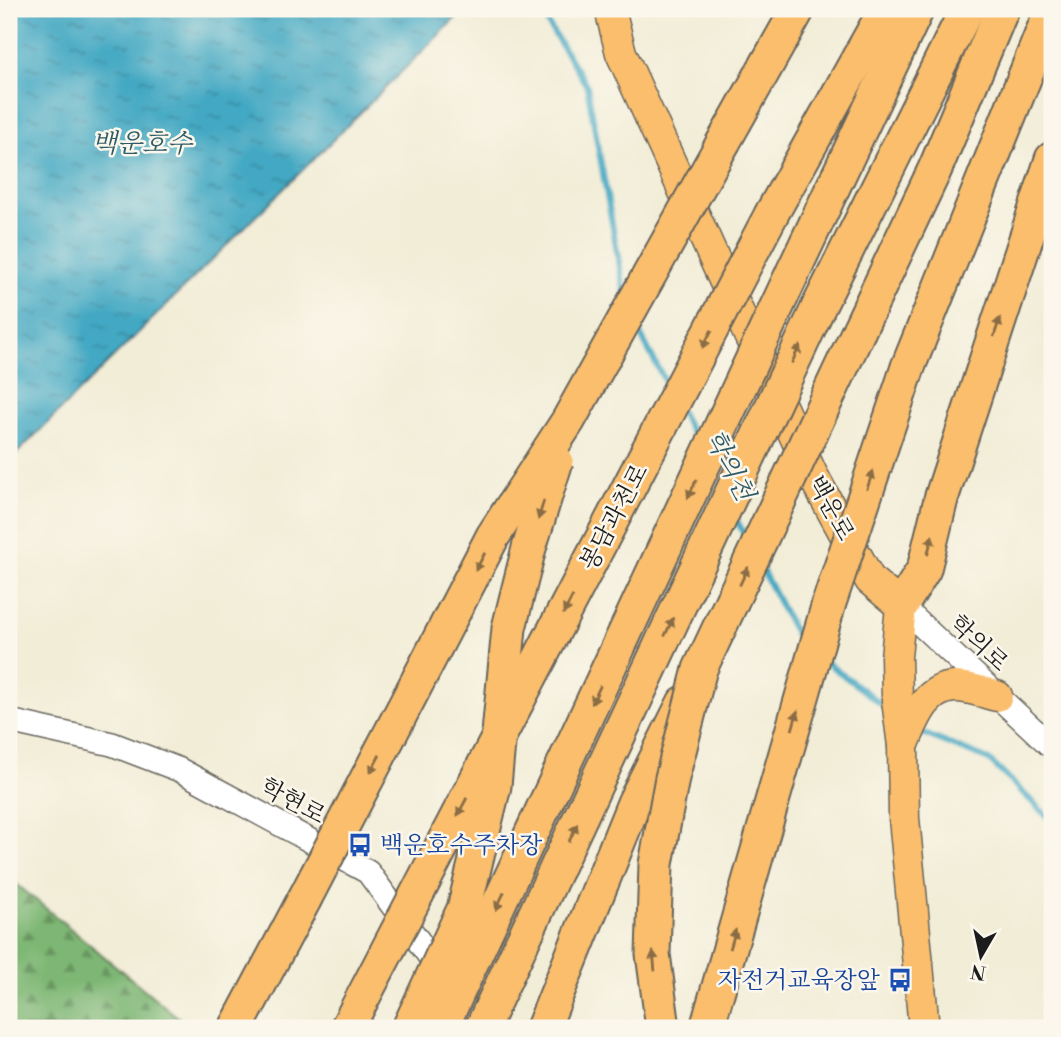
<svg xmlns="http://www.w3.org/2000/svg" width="1061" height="1037" font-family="'Libre Bodoni','Noto Serif KR',serif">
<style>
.forest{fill:url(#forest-firs);stroke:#4d6a48;stroke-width:2}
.water{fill:url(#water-ripples);stroke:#306270;stroke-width:2}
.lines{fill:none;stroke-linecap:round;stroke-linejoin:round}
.stream{stroke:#43a8c3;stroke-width:6}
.minor-casing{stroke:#67655d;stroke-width:26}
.major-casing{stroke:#67655d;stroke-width:33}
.highway-casing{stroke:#67655d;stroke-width:37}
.minor{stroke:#fff;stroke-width:23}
.major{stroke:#fabe6d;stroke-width:30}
.highway{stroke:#fabe6d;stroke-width:33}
.highway-bridge-casing{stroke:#67655d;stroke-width:37;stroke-linecap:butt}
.highway-bridge{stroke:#fabe6d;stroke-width:33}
.oneway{fill:#8b6d44}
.labels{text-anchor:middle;stroke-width:5;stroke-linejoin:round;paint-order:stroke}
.street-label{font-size:24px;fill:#1c1c1c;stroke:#fbf7ec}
.transit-label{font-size:24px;fill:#164399;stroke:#fbf7ec;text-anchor:start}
.water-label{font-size:26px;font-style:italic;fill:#2e5b67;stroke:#fbf7ec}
</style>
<defs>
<pattern id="forest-firs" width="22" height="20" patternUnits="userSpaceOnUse" patternTransform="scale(1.75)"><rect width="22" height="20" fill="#7eb774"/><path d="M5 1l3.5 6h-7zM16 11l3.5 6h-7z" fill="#66945e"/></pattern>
<pattern id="water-ripples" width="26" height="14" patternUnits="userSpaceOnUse" patternTransform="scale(1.75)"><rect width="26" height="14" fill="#43a8c3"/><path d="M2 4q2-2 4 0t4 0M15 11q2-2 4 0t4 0" fill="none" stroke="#37889e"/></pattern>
</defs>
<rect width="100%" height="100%" fill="#fbf7ec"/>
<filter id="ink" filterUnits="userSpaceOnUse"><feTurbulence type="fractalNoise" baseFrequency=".0143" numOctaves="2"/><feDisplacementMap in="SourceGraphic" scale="14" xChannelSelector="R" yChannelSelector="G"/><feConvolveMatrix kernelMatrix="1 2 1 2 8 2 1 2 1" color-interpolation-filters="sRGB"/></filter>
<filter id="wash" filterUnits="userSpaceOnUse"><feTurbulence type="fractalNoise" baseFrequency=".00686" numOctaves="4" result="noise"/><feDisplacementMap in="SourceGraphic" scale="28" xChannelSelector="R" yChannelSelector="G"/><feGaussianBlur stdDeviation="1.57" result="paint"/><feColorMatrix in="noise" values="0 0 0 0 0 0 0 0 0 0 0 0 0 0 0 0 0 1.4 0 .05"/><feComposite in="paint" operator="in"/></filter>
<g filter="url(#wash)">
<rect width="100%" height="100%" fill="#f2edd7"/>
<path class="forest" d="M 9,878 L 191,1028 L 9,1028 Z"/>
<path class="water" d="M 9,9 L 465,9 L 9,461 Z"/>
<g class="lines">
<g class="stream">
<path d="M 542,9 L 550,27 L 587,86 L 625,295"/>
<path d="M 634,322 L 668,387"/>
<path d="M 681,412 L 698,446"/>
<path d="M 734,515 L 748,542"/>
<path d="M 761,568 L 799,641 L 805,646"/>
<path d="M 822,659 L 889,710"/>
<path d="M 917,731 L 989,760 L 1052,821"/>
</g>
</g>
</g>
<g filter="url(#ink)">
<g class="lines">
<g class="minor-casing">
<g id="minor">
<path d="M 901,606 L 1052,747"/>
<path d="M 9,721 L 112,744 L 180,770 L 368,872 L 482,1028"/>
</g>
</g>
<g class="major-casing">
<g id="major">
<path d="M 610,9 L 621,53 L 812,474 L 870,580 L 901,606 L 896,657 L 897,700 L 903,746 L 904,818 L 924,1028"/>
<path d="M 903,746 C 914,722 923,689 954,687 C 967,686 984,693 997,696"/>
</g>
</g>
<g class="highway-casing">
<g id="highway">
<path d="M 724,141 L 798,9"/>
<path d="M 772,213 L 886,9"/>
<path d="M 793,272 L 917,9"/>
<path d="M 818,308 L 967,9"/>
<path d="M 859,330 L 935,169 L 1002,9"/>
<path d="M 908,367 L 1052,9"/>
<path d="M 901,606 L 924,569 L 941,499 L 1052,159"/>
<path d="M 236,1028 L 304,900"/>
<path d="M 543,1028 L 634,803 L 684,703"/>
</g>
</g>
<use href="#minor" class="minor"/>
<use href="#major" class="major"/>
<use href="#highway" class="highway"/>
<g class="highway-bridge-casing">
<g id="highway-bridge">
<path d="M 304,900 L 493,536 L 568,421 L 724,141"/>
<path d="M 347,1028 L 772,213"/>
<path d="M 409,1028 L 464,909 L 494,786 L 509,628 L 529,548 L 556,461"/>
<path d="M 441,1028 L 793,272"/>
<path d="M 482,1028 L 818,308"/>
<path d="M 663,1028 L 653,954 L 656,864 L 672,778 L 700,669 L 859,330"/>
<path d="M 707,1028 L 829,603 L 908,367"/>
</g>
</g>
<use href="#highway-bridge" class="highway-bridge"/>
</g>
<defs><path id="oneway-solid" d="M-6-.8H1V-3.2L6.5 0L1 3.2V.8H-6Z" transform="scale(1.75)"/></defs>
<g class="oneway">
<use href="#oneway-solid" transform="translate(997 327) rotate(-72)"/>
<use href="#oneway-solid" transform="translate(707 339) rotate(118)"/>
<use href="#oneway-solid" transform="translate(796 354) rotate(-65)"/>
<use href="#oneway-solid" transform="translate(870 480) rotate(-71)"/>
<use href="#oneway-solid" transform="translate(692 489) rotate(115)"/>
<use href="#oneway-solid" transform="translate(541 510) rotate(107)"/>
<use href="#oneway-solid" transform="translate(930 545) rotate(-76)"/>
<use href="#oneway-solid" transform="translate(480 562) rotate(118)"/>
<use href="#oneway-solid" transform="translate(744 576) rotate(-65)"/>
<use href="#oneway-solid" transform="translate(568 605) rotate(118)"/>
<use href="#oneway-solid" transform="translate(669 627) rotate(-65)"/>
<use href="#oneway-solid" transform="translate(596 695) rotate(115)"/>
<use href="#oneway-solid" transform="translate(795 720) rotate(-74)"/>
<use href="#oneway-solid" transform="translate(375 764) rotate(118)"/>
<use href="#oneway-solid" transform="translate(462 807) rotate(118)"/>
<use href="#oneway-solid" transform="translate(573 833) rotate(-65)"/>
<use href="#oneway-solid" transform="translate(500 901) rotate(115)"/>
<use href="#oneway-solid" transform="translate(733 939) rotate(-74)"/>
<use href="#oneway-solid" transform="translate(654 961) rotate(-95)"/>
</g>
</g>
<defs>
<g id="bus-bare" transform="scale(1.89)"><path d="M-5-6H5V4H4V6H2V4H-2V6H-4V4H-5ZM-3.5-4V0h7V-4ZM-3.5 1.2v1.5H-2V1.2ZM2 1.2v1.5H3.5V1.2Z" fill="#1a4fb4" stroke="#fbf7ec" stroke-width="2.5" paint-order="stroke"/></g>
</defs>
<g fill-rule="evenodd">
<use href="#bus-bare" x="360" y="845"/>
<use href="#bus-bare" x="900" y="980"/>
</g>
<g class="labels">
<g class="street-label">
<text transform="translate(831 508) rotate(61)" y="8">백운로</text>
<text transform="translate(614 517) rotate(-62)" y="8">봉담과천로</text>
<text transform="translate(979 643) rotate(43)" y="8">학의로</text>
<text transform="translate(293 801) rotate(28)" y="8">학현로</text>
</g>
<g class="transit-label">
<text x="380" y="853">백운호수주차장</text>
<text x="880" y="988" text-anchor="end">자전거교육장앞</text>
</g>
<g class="water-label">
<text x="142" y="152">백운호수</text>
<text transform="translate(730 465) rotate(63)" y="9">학의천</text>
</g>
</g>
<rect width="1061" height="1037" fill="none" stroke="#fbf7ec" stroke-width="35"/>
<g transform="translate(981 956) rotate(189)" stroke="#fbf7ec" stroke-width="5" paint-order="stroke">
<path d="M0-5L12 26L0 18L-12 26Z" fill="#1c1c1c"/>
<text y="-10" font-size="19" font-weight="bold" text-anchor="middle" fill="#1c1c1c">N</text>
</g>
</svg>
